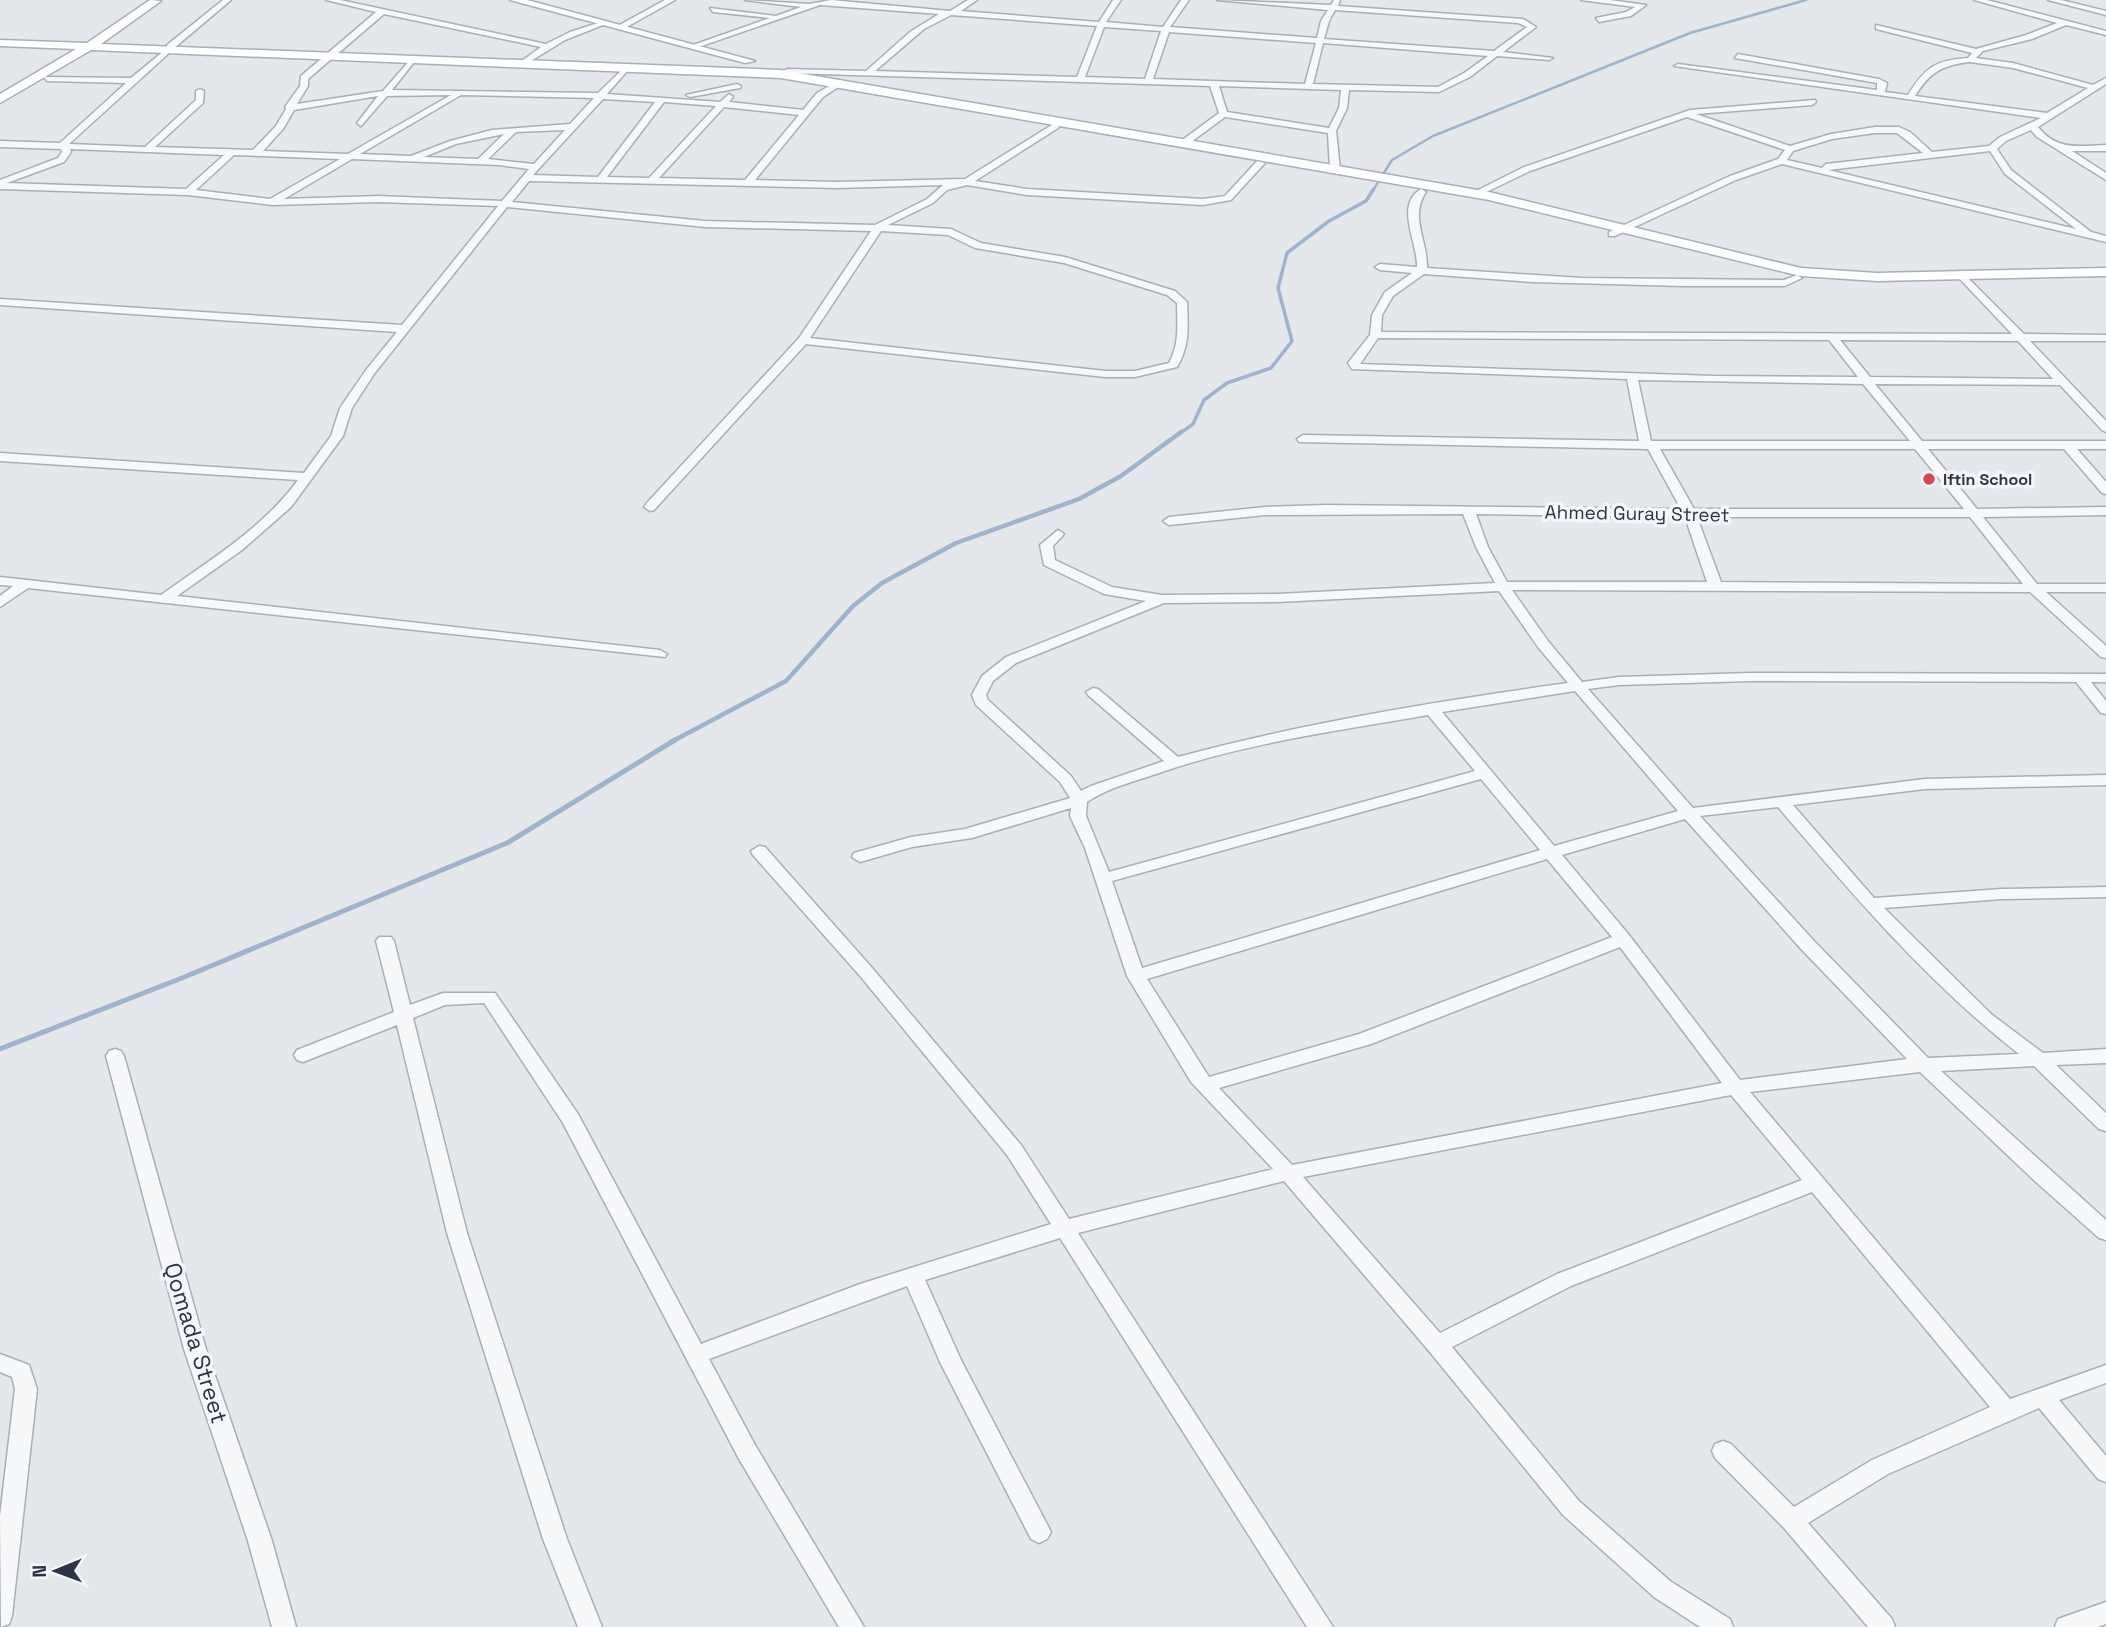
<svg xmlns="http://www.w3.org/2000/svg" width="2106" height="1627" font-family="'Space Grotesk',sans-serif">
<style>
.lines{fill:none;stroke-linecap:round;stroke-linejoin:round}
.stream-far3{stroke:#9fb4cc;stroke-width:2.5}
.stream-far2{stroke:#9fb4cc;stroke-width:3.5}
.stream-far1{stroke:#9fb4cc;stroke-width:4.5}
.stream{stroke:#9fb4cc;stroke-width:5}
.street-casing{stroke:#a9aeb7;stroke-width:3}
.secondary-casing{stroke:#a9aeb7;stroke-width:3}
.street{fill:#f7f8fa;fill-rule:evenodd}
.secondary{fill:#fff;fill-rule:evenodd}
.poi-dot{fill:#d1495b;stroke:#f4f6f9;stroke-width:2.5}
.labels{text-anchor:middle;stroke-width:7;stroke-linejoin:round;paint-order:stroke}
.far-poi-label{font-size:16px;font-weight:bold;fill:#2b3445;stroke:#f4f6f9;text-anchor:start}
.street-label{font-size:19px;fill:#2b3445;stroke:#f4f6f9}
.near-street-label{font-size:23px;fill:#2b3445;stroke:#f4f6f9}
</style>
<rect width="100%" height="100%" fill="#e4e7ec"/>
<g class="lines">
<path class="stream-far3" d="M 1372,192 L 1392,160 L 1433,136 L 1690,33 L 1806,0"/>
<path class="stream-far2" d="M 1179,434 L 1193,424 L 1204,400 L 1227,383 L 1271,368 L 1292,341 L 1278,288 L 1287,253 L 1329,221 L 1366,201 L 1373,190"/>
<path class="stream-far1" d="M 671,742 L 786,681 L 853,606 L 882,583 L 956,543 L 1079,499 L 1121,476 L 1181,432"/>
<path class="stream" d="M 0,1049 L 182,978 L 507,843 L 675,740"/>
<g class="street-casing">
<g id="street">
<path d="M 223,0 L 231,0 L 173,49 L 167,49 L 167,45 Z"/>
<path d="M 326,0 L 340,0 L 546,44 L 570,32 L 604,21 L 608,23 L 565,40 L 526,64 L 523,60 L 541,47 L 384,14 L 308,79 L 308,86 L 297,104 L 383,91 L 411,59 L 415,61 L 392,90 L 598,93 L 624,68 L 628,70 L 607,94 L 720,102 L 729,94 L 733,97 L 729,102 L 803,110 L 817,93 L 840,80 L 844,82 L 843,84 L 823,97 L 755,180 L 837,182 L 965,179 L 1055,123 L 1059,126 L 1058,128 L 975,181 L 1027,189 L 1203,199 L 1225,196 L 1257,161 L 1265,163 L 1231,200 L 1203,205 L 1027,195 L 967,185 L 947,190 L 933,203 L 888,225 L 951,229 L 981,243 L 1065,257 L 1175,291 L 1187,302 C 1188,326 1190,346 1177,367 L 1135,377 L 1105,377 L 806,344 L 654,510 L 650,511 L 644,507 L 646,504 L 799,338 L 871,231 L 705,227 L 507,207 L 374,374 L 352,408 L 343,436 L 291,507 L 242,550 L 177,596 L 660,650 L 667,654 L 665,657 L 28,588 L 0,607 L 0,596 L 13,586 L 0,585 L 0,577 L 161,595 C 210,560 263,528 298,480 L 0,461 L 0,453 L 304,473 L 331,436 L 340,408 L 366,370 L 397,332 L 0,305 L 0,299 L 402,325 L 498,206 L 378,202 L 272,205 L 188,195 L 0,189 L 0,180 L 58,158 L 62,152 L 61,149 L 0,147 L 0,141 L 60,143 L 126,83 L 47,81 L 44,77 L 131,78 L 165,50 L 168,54 L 69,144 L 145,147 L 196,100 L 196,91 L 200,89 L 204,91 L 203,103 L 155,147 L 253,150 L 276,126 L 286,109 L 285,107 L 300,86 L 301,76 L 376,12 ZM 451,95 L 348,154 L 263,151 L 283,129 L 294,110 L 378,96 L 357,123 L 361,126 L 387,96 ZM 461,95 L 594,98 L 570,124 L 492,130 L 450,141 L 411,156 L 360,154 ZM 603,99 L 655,102 L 598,177 L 533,175 ZM 664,102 L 716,106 L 649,178 L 607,177 ZM 724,107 L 799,115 L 745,180 L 659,178 ZM 565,130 L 534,164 L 488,159 L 516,132 ZM 504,134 L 478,159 L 424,157 L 456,144 ZM 70,149 L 224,155 L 186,189 L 7,183 L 64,162 L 71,152 ZM 234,155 L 340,159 L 270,199 L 196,190 ZM 352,159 L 499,165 L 529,169 L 502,201 L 378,196 L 284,199 ZM 529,181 L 837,188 L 943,185 L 927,199 L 875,225 L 705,221 L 512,202 ZM 881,231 L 948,235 L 975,248 L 1064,263 L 1167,295 L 1177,303 C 1177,324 1180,343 1169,363 L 1135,371 L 1105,371 L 810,338 Z"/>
<path d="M 665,0 L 675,0 L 623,29 L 616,27 Z"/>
<path d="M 745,0 L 809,4 L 831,0 L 950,11 L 968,0 L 977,0 L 961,11 L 1099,22 L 1113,0 L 1121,0 L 1106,22 L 1163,27 L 1181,0 L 1189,0 L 1170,27 L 1317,38 L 1321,21 L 1328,10 L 1217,0 L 1331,5 L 1334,0 L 1340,0 L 1338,6 L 1523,19 L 1536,27 L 1503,52 L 1553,58 L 1549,60 L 1497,56 L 1470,77 L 1439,92 L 1349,90 L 1347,108 L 1336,131 L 1340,169 L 1335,172 L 1330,169 L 1328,133 L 1225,117 L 1187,145 L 1181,145 L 1181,141 L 1219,113 L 1210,86 L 787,73 L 783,71 L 787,69 L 866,71 L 910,32 L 939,14 L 820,5 L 693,49 L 693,45 L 770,18 L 713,12 L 710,8 L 776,16 L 801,7 ZM 1335,10 L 1518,23 L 1527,27 L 1494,51 L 1324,39 L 1329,21 ZM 951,15 L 1097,26 L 1077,77 L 875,71 L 924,29 ZM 1104,27 L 1161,31 L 1145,79 L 1085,77 ZM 1169,32 L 1316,43 L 1305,84 L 1153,79 ZM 1323,43 L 1488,56 L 1464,73 L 1438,87 L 1313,84 ZM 1219,86 L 1341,90 L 1339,108 L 1329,128 L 1227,112 Z"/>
<path d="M 1581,0 L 1610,0 L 1646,5 L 1631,16 L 1599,22 L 1596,18 L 1626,12 L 1635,7 Z"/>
<path d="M 1974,0 L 1987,0 L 2106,31 L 2106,35 L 2066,25 L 2032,39 L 1983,51 L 1976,58 L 2013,63 L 2093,85 L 2106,78 L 2106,84 L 2038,127 C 2057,151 2079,146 2106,145 L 2106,151 L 2072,151 L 2106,173 L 2106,180 L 2037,137 L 2031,130 L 2006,141 L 1997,149 L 2011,170 L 2091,232 L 2106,236 L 2106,242 L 1782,164 L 1736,180 L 1615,236 L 1609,236 L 1609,232 L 1730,176 L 1778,159 L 1785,150 L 1687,117 L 1530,171 L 1478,196 L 1470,194 L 1524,167 L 1690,110 L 1815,100 L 1816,102 L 1812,105 L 1696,114 L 1790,146 L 1831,134 L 1875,127 L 1899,127 L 1910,132 L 1932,152 L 1989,146 L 2000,137 L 2041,118 L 1674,66 L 1678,64 L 1877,90 L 1877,83 L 1735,58 L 1738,54 L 1879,79 L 1887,83 L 1885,92 L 1908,95 C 1925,67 1936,60 1968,58 L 1972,53 L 1876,29 L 1876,25 L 1976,49 L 2026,35 L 2057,23 ZM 1970,62 L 2013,68 L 2088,88 L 2047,113 L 1915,96 C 1930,72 1942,65 1970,62 ZM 1875,133 L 1897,133 L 1923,153 L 1826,164 L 1822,168 L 1787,160 L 1793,151 L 1832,139 ZM 1990,151 L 2005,174 L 2076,229 L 1828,170 Z"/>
<path d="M 2048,0 L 2061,0 L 2106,11 L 2106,15 Z"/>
<path d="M 737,84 L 741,86 L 740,88 L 690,97 L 686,95 Z"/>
<path d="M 1421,189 L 1426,192 C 1409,217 1428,241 1427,268 L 1582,278 L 1784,280 L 1797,275 L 1802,278 L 1785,286 L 1683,286 L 1532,282 L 1424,274 L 1393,296 L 1382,315 L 1381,332 L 2012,334 L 1958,277 L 1957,275 L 1962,272 L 2024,334 L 2106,335 L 2106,341 L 2030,341 L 2106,421 L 2106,432 L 2102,430 L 2060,385 L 1875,384 L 1922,441 L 2106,441 L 2106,449 L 2077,449 L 2106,482 L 2106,494 L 2102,493 L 2064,449 L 1928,449 L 1977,509 L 2106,507 L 2106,515 L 1983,517 L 2037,584 L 2106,584 L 2106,592 L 2046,592 L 2106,646 L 2106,658 L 2101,657 L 2030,592 L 1512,590 L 1548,641 L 1582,682 L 1619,677 L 1751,673 L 2106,674 L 2106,682 L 2091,682 L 2106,701 L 2106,714 L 2101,713 L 2076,682 L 1751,681 L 1619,685 L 1588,689 L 1693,808 L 1925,779 L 2106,775 L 2106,785 L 1925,789 L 1793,805 L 1874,898 L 2002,889 L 2106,887 L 2106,897 L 2002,899 L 1884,908 L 1991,1014 L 2043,1053 L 2106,1049 L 2106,1063 L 2056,1065 L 2106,1113 L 2106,1131 L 2099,1129 L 2034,1066 L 1941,1071 L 2106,1220 L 2106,1240 L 2099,1238 L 2037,1183 L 1920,1072 L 1750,1092 L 2010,1399 L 2106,1365 L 2106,1383 L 2059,1400 L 2106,1456 L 2106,1482 L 2098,1479 L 2039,1408 L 1888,1474 L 1808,1523 L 1892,1619 L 1895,1627 L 1868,1627 L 1784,1528 L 1715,1458 L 1712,1451 L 1715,1444 L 1723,1441 L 1731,1444 L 1794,1507 L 1872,1460 L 1990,1407 L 1812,1192 L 1571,1286 L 1452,1347 L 1579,1501 L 1670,1581 L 1730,1619 L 1733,1627 L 1700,1627 L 1654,1597 L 1563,1515 L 1429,1351 L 1284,1181 L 1078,1233 L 1333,1627 L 1307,1627 L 1060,1238 L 925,1280 L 961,1360 L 1051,1532 L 1047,1539 L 1039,1543 L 1031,1539 L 940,1362 L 907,1286 L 709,1359 L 755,1445 L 864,1627 L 839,1627 L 739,1459 L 563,1123 L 484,1003 L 445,1005 L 413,1018 L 467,1233 L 567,1539 L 602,1627 L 578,1627 L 543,1539 L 447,1233 L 397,1025 L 303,1062 L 297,1060 L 294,1055 L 297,1050 L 394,1012 L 376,941 L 379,937 L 391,937 L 394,941 L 410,1005 L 443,993 L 495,993 L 578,1114 L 701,1344 L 860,1284 L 1051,1224 L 1007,1155 L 861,977 L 753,855 L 751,851 L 759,846 L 765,847 L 873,969 L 1021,1145 L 1069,1219 L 1273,1169 L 1191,1082 L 1127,976 L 1085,848 L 1070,816 L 1071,808 L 972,838 L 912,847 L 860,862 L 852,857 L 854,853 L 911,837 L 965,829 L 1070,798 L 1060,782 L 976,705 L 972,695 L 982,676 L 1006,657 L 1146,601 L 1104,594 L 1044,565 L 1040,545 L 1058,530 L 1064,534 L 1053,546 L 1055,560 L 1112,587 L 1162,595 L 1277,594 L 1495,583 L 1476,547 L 1463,514 L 1265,515 L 1169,525 L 1163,521 L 1169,517 L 1265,507 L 1327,505 L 1681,509 L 1648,449 L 1299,442 L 1297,439 L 1303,435 L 1639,441 L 1627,379 L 1352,369 L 1348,363 L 1370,335 L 1372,315 L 1385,292 L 1412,273 L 1380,270 L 1375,267 L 1380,264 L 1417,267 C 1418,243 1394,205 1421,189 ZM 1378,338 L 1829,340 L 1858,377 L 1714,376 L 1360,364 ZM 1840,340 L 2018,341 L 2053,379 L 1870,377 ZM 1638,380 L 1863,384 L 1910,441 L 1651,441 ZM 1660,449 L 1915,449 L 1964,509 L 1694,509 ZM 1476,514 L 1685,517 L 1707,582 L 1507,582 L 1488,547 ZM 1697,517 L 1970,517 L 2023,584 L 1721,582 ZM 1499,591 L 1538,647 L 1568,683 C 1439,701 1303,723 1178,757 L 1098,689 L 1093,688 L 1086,692 L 1088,695 L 1164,761 L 1091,786 L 1081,791 L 1071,776 L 988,700 L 986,695 L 993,681 L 1016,663 L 1164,603 L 1277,602 ZM 1575,691 L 1678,811 L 1554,846 L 1442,712 ZM 1428,715 L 1475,771 L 1109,872 L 1086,816 L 1087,802 C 1108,788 1132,782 1156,774 C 1244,743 1337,731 1428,715 ZM 1481,779 L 1540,850 L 1142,968 L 1112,881 ZM 1778,807 C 1852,894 1928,983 2019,1054 L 1928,1058 L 1814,941 L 1700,816 ZM 1685,819 L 1802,950 L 1907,1059 L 1740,1080 L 1629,935 L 1562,855 ZM 1547,859 L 1612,937 L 1359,1034 L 1209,1077 L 1147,979 ZM 1620,947 L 1722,1083 L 1292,1165 L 1219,1088 L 1371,1044 ZM 1731,1095 L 1802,1180 L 1557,1274 L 1440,1333 L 1303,1177 Z"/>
<path d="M 115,1049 L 121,1051 L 124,1056 L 206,1349 L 272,1541 L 296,1627 L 272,1627 L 248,1541 L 184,1349 L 106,1056 L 109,1051 Z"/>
<path d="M 0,1354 L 29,1365 L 37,1389 L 12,1616 L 9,1624 L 1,1627 L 0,1516 L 15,1389 L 12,1377 L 0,1372 Z"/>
<path d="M 2106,1602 L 2106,1624 L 2098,1627 L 2055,1627 L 2058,1619 Z"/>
</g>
</g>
<g class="secondary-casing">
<g id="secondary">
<path d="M 150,0 L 161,1 L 101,44 L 781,70 L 1489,192 L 1801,268 L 1877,273 L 2106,268 L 2106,276 L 1877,281 L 1801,276 L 1489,200 L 781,78 L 91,50 L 0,103 L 0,94 L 76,49 L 0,46 L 0,40 L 87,43 Z"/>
<path d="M 510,0 L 527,0 L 755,61 L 745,63 Z"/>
</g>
</g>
<use href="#street" class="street"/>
<use href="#secondary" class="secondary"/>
</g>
<circle class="poi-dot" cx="1929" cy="479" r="7"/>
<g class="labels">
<g class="far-poi-label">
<text x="1943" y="485">Iftin School</text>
</g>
<g class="street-label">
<text transform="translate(1637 513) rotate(1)" y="7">Ahmed Guray Street</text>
</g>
<g class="near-street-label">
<text transform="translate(196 1343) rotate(73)" y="8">Qomada Street</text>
</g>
</g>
<g transform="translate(56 1571) rotate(269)" stroke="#f4f6f9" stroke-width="5" paint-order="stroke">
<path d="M0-5L12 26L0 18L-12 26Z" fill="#2b3445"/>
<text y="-10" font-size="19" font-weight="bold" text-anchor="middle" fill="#2b3445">N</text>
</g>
</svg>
